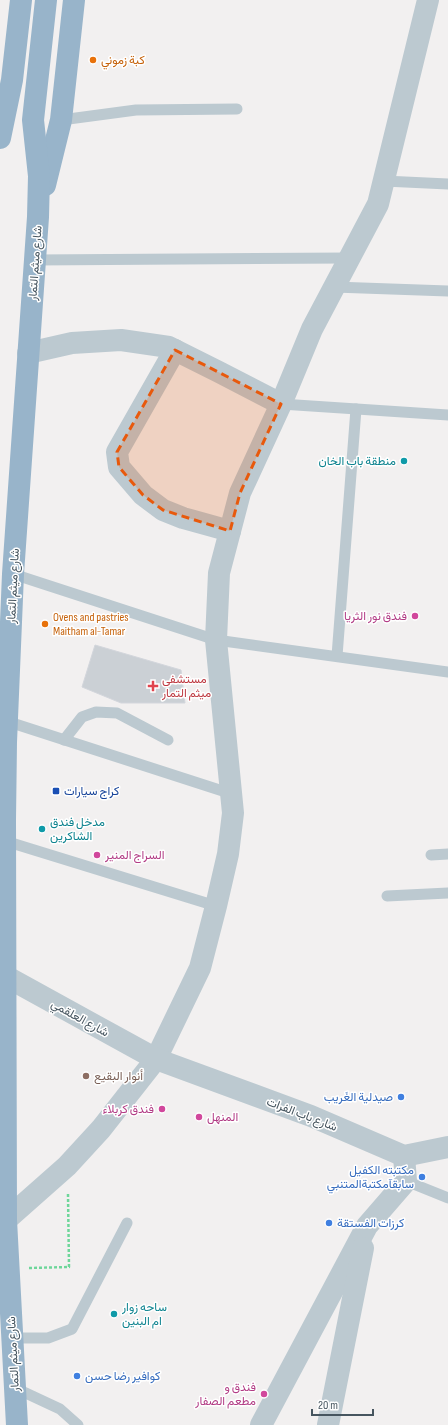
<svg xmlns="http://www.w3.org/2000/svg" width="448" height="1425" font-family="'Sofia Sans Condensed',Vazirmatn,sans-serif">
<style>
.building{fill:#cbd0d5;stroke:#d3d6dc}
.lines{fill:none;stroke-linecap:round;stroke-linejoin:round}
.path{stroke:#6ed69a;stroke-width:2.5;stroke-dasharray:3 2;stroke-linecap:butt}
.service{stroke:#bcc9d0;stroke-width:11}
.minor{stroke:#bcc9d0;stroke-width:22}
.tertiary{stroke:#bcc9d0;stroke-width:22}
.trunk{stroke:#98b4ca;stroke-width:22}
.marked{fill:#e8590c;fill-opacity:0.2;stroke:#e8590c;stroke-width:3;stroke-dasharray:8 5;stroke-linejoin:round}
.food-dot{fill:#e8710a;stroke:#fff;stroke-width:1.5}
.culture-dot{fill:#0f9aa8;stroke:#fff;stroke-width:1.5}
.hotel-dot{fill:#d1479c;stroke:#fff;stroke-width:1.5}
.health-dot{fill:#e0444e;stroke:#fff;stroke-width:1.5}
.transit-dot{fill:#1a4fb4;stroke:#fff;stroke-width:1.5}
.education-dot{fill:#8d6e63;stroke:#fff;stroke-width:1.5}
.shop-dot{fill:#3f7fe0;stroke:#fff;stroke-width:1.5}
.labels{text-anchor:middle;stroke-width:3;stroke-linejoin:round;paint-order:stroke}
.food-label{font-size:12px;fill:#c56008;stroke:#fff;text-anchor:start}
.street-label{font-size:12px;fill:#46555f;stroke:#fff}
.culture-label{font-size:12px;fill:#0d838f;stroke:#fff;text-anchor:start}
.hotel-label{font-size:12px;fill:#b23c85;stroke:#fff;text-anchor:end}
.health-label{font-size:12px;fill:#be3a42;stroke:#fff;text-anchor:start}
.transit-label{font-size:12px;fill:#164399;stroke:#fff;text-anchor:start}
.education-label{font-size:12px;fill:#785e54;stroke:#fff;text-anchor:start}
.shop-label{font-size:12px;fill:#366cbe;stroke:#fff;text-anchor:end}
</style>
<rect width="100%" height="100%" fill="#f2f0f0"/>
<path class="building" d="M 95,645 L 181,670 L 185,703 L 121,703 L 82,687 Z"/>
<g class="lines">
<path class="path" d="M 29,1268 L 69,1267 L 68,1194"/>
<g class="service">
<path d="M 61,120 L 136,110 L 237,109"/>
<path d="M 384,181 L 448,184"/>
<path d="M 35,260 L 349,258"/>
<path d="M 334,287 L 448,291"/>
<path d="M 281,404 L 448,415"/>
<path d="M 13,574 L 216,640 L 448,672"/>
<path d="M 337,656 L 356,409"/>
<path d="M 6,721 L 232,794"/>
<path d="M 64,740 L 82,717 L 96,712 L 117,713 L 168,740"/>
<path d="M 5,841 L 216,906"/>
<path d="M 431,855 L 448,854"/>
<path d="M 387,896 L 448,893"/>
<path d="M 406,1181 L 448,1198"/>
<path d="M 13,1338 L 48,1338 L 72,1329 L 127,1223"/>
<path d="M 15,1388 L 60,1409 L 78,1425"/>
</g>
<g class="minor">
<path d="M 175,350 L 117,452 L 119,467 L 143,495 L 163,510 L 183,518 L 230,531"/>
<path d="M 28,353 L 72,343 L 121,340 L 169,347 L 219,372 L 281,404"/>
<path d="M 6,1220 L 67,1166 L 101,1129 L 156,1059 L 200,968 L 216,906 L 228,854 L 233,813 L 216,640 L 219,573 L 240,493 L 281,404 L 312,329 L 378,204 L 428,0"/>
<path d="M 261,1425 L 367,1226 L 406,1181 L 404,1156"/>
<path d="M 328,1425 L 363,1248"/>
</g>
<path class="tertiary" d="M 5,976 L 156,1059 L 311,1116 L 404,1156 L 448,1147"/>
<g class="trunk">
<path d="M 0,138 L 12,80 L 21,0"/>
<path d="M 45,185 L 61,120 L 74,0"/>
<path d="M 17,1425 L 6,1220 L 5,820 L 6,742 L 13,574 L 38,217 L 39,176 L 33,120 L 46,0"/>
</g>
</g>
<path class="marked" d="M 175,350 L 281,404 L 240,493 L 230,531 L 163,510 L 143,495 L 119,467 L 117,452 Z"/>
<g class="food-dot">
<circle cx="93" cy="60" r="4"/>
<circle cx="45" cy="624" r="4"/>
</g>
<g class="culture-dot">
<circle cx="404" cy="461" r="4"/>
<circle cx="42" cy="829" r="4"/>
<circle cx="114" cy="1314" r="4"/>
</g>
<g class="hotel-dot">
<circle cx="415" cy="616" r="4"/>
<circle cx="97" cy="855" r="4"/>
<circle cx="162" cy="1109" r="4"/>
<circle cx="199" cy="1117" r="4"/>
<circle cx="264" cy="1394" r="4"/>
</g>
<path class="health-dot" d="M151 680h4v4h4v4h-4v4h-4v-4h-4v-4h4z"/>
<rect class="transit-dot" x="52" y="787" width="8" height="8" rx="2"/>
<circle class="education-dot" cx="86" cy="1076" r="4"/>
<g class="shop-dot">
<circle cx="401" cy="1097" r="4"/>
<circle cx="422" cy="1177" r="4"/>
<circle cx="329" cy="1223" r="4"/>
<circle cx="77" cy="1376" r="4"/>
</g>
<g class="labels">
<g class="food-label">
<text x="101" y="64">كبة زموني</text>
<text x="53" y="621">Ovens and pastries<tspan x="53" dy="14">Maitham al-Tamar</tspan></text>
</g>
<g class="street-label">
<text transform="translate(35 263) rotate(-86)" y="4">شارع ميثم التمار</text>
<text transform="translate(13 586) rotate(-87)" y="4">شارع ميثم التمار</text>
<text transform="translate(80 1018) rotate(29)" y="4">شارع العلقمي</text>
<text transform="translate(302 1114) rotate(21)" y="4">شارع باب الفرات</text>
<text transform="translate(13 1354) rotate(-93)" y="4">شارع ميثم التمار</text>
</g>
<g class="culture-label">
<text x="396" y="465" text-anchor="end">منطقة باب الخان</text>
<text x="50" y="826">مدخل فندق<tspan x="50" dy="14">الشاكرين</tspan></text>
<text x="122" y="1311">ساحه زوار<tspan x="122" dy="14">ام البنين</tspan></text>
</g>
<g class="hotel-label">
<text x="407" y="620">فندق نور الثريا</text>
<text x="105" y="859" text-anchor="start">السراج المنير</text>
<text x="154" y="1113">فندق كربلاء</text>
<text x="207" y="1121" text-anchor="start">المنهل</text>
<text x="256" y="1391">فندق و<tspan x="256" dy="14">مطعم الصفار</tspan></text>
</g>
<g class="health-label">
<text x="162" y="683">مستشفى<tspan x="162" dy="14">ميثم التمار</tspan></text>
</g>
<g class="transit-label">
<text x="64" y="795">كراج سيارات</text>
</g>
<g class="education-label">
<text x="94" y="1080">أنوار البقيع</text>
</g>
<g class="shop-label">
<text x="393" y="1101">صيدلية الغَريب</text>
<text x="414" y="1174">مكتبته الكفيل<tspan x="414" dy="14">سابقآمكتبةالمتنبي</tspan></text>
<text x="337" y="1227" text-anchor="start">كرزات الفستقة</text>
<text x="85" y="1380" text-anchor="start">كوافير رضا حسن</text>
</g>
</g>
<path d="M312 1409v6h61v-6" fill="none" stroke="#46555f" stroke-width="2"/>
<text x="318" y="1409" font-size="12" fill="#46555f" stroke="#ffffff" stroke-width="3" paint-order="stroke">20 m</text>
</svg>
